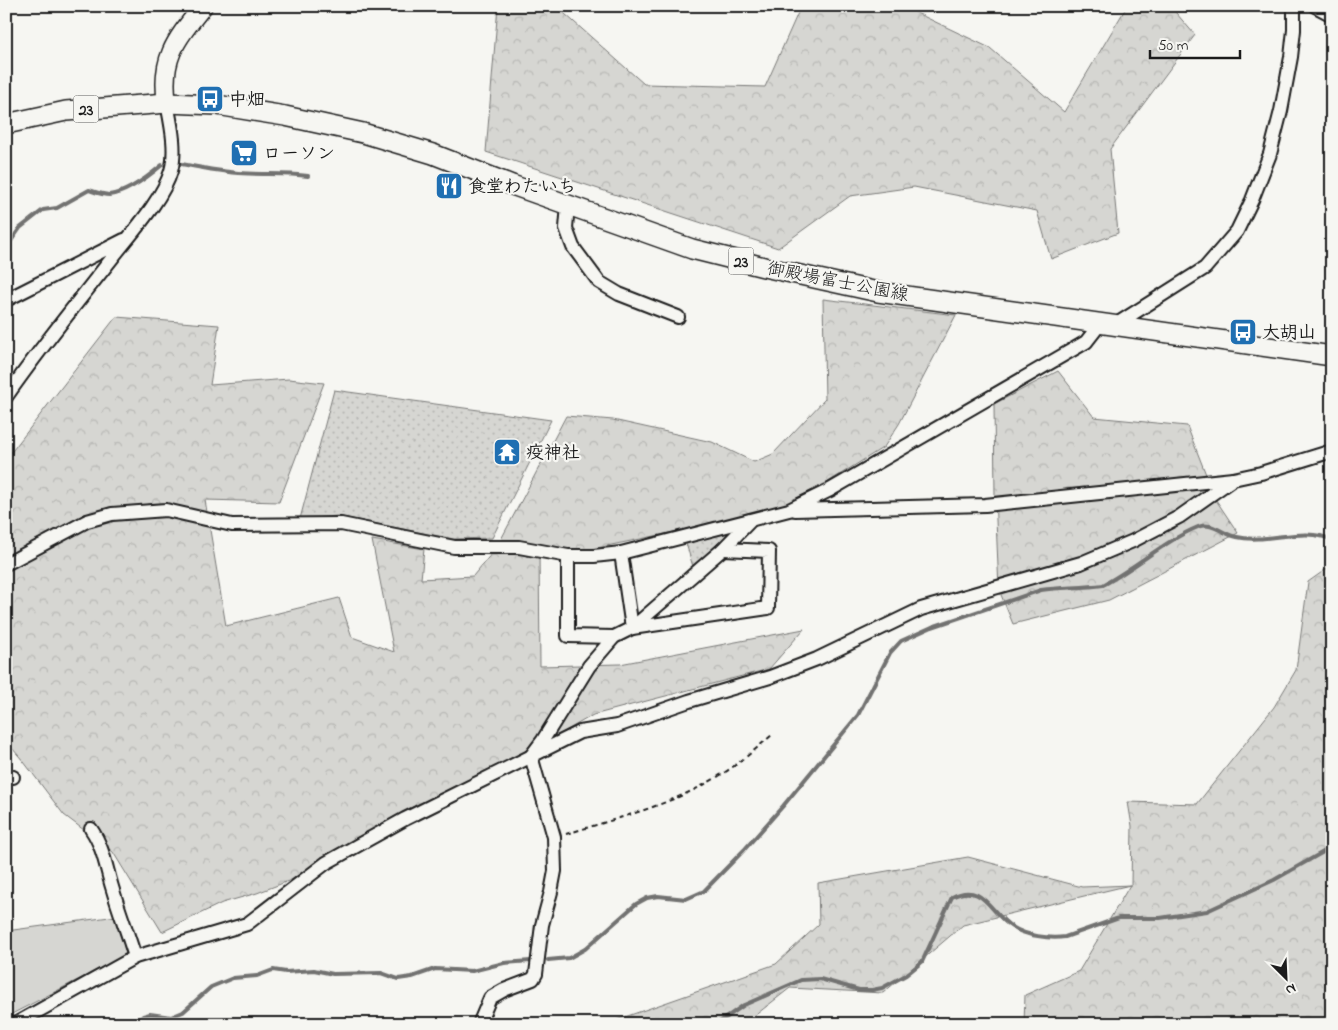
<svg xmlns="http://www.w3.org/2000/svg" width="1338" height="1030" font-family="'Indie Flower','Klee One',sans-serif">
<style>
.grass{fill:#d6d6d2;stroke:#797977}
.forest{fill:url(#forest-crowns);stroke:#797977}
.park{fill:url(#park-dots);stroke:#797977}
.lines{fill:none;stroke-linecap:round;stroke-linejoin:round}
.stream{stroke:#727271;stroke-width:4}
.minor-casing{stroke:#1c1c1c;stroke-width:16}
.secondary-casing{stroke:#1c1c1c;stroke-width:21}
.primary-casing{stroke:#1c1c1c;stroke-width:22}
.path{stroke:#1c1c1c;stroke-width:2;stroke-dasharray:5 4;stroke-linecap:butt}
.minor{stroke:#f6f6f2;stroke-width:12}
.secondary{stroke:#f6f6f2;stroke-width:18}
.primary{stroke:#f6f6f2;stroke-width:19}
.labels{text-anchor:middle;stroke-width:4.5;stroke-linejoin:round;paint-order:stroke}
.shield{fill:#f6f6f2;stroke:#5d5d5c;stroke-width:1}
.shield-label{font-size:16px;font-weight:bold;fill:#1c1c1c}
.poi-label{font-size:18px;font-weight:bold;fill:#1c1c1c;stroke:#f6f6f2;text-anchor:start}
.street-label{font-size:18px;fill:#1c1c1c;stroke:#f6f6f2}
</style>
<defs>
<pattern id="forest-crowns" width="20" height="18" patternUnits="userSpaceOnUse" patternTransform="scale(1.25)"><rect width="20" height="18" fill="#d6d6d2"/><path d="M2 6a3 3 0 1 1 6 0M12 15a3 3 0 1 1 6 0" fill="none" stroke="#b7b7b4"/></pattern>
<pattern id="park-dots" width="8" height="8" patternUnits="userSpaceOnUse" patternTransform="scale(1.25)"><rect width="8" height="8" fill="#d6d6d2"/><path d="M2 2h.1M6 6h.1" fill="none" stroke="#b7b7b4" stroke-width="1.8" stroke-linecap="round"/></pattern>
</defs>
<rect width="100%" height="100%" fill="#f6f6f2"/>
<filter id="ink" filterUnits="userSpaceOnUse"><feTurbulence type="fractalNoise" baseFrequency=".02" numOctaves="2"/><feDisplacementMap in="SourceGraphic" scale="10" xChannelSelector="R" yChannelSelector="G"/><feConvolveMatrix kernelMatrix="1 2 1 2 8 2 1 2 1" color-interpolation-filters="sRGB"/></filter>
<g filter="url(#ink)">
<path class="grass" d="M 117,916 L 126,955 L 6,1017 L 6,931 Z"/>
<g class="forest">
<path d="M 498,6 L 556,6 L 644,84 L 765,87 L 801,6 L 902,6 L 990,48 L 1064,112 L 1127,6 L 1170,6 L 1195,35 L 1110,149 L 1118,233 L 1051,259 L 1037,211 L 914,187 L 850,196 L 778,248 L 486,152 Z"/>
<path d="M 823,299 L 956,315 L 899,424 L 884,447 L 828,482 L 771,512 L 592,549 L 539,551 L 540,666 L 620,664 L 804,629 L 769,669 L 593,715 L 491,774 L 413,807 L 325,857 L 291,880 L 257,893 L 222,903 L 162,932 L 113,852 L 64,815 L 24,762 L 6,741 L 6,459 L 116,317 L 219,325 L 210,385 L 289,379 L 324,383 L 279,502 L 205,500 L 226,626 L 339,598 L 352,637 L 394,652 L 372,540 L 424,549 L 421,579 L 473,576 L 497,547 L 566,416 L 613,420 L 712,442 L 754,462 L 773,454 L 825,399 Z"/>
<path d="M 1058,371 L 1094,417 L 1187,426 L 1216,500 L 1238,533 L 1109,600 L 1013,624 L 999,590 L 995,496 L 994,404 Z"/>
<path d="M 1332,565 L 1332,1024 L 1024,1024 L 1025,995 L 1079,971 L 1130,885 L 963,925 L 883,993 L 790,988 L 744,1024 L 609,1024 L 619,1019 L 776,964 L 819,924 L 818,883 L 968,857 L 1082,887 L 1131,885 L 1132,826 L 1128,802 L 1197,804 L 1274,707 L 1296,670 L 1308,582 Z"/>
</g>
<g class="park">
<path d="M 334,390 L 551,420 L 492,538 L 454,539 L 337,516 L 300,519 Z"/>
<path d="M 744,524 L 694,570 L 685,540 Z"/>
</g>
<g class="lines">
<g class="stream">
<path d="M 176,163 C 196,167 217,171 238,173 C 261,175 285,173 308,176"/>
<path d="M 6,248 L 20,228 L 43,210 L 57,208 L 89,190 C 95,192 103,195 109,195 C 127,193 149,176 162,165"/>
<path d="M 548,960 L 569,958 L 585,949 L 636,904 L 647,898 L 658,896 L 686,899 L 704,891 L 744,850 L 783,806 L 858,715 L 890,653 L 901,641 L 932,627 L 1041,590 C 1062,587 1083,588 1103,585 C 1135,568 1166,540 1198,527 C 1212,521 1224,535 1237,537 C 1267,544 1304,526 1332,540"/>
<path d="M 135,1024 L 143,1016 L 150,1014 L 171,1017 L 183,1012 L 211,987 L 233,978 L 257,976 L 273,970 L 286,972 L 314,970 L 333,974 L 381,973 L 398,979 L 412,977 L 435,969 L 472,971 L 504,963 L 531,961"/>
<path d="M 717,1024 L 744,1005 L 801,980 L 820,979 L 859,990 L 872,990 L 882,988 L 906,975 L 922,962 L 952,897 C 983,881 990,913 1012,927 C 1026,936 1049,939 1065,937 L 1119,918 L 1160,918 L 1207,911 L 1274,880 L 1332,847"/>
</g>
<g class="minor-casing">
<g id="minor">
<path d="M 1315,6 L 1332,15"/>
<path d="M 568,205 L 566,228 L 573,247 L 599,282 L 619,294 L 678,317"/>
<path d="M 6,300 L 124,240"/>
<path d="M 1115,325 L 1205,268 L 1237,231 L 1252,200 L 1270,154 L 1281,111 L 1291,57 L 1294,30 L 1294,6"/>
<path d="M 6,397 C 40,348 77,303 113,257 C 131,234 163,199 171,171 C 177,150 171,124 167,103"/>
<path d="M 795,510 L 985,505 L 1233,479 L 1261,473 L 1332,451"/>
<path d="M 621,553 L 632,628 L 768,608 L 769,551 L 723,549"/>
<path d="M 568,556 L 568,636 L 614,637"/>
<path d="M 6,564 L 87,521 L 112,514 L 166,510 L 232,525 L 341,524 L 454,547 L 519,547 L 568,556 L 594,556 L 621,553 L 789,510 L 830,490 L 1086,342 L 1100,324"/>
<path d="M 6,775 L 13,777"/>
<path d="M 91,829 C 103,846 106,867 112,887 C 119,911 128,934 135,957"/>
<path d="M 15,1024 L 135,957 L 247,924 L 326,863 L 405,819 L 580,732 L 617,726 L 689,701 L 770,677 L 817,659 L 921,609 L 1081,563 L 1133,541 L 1179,517 L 1233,479"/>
<path d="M 479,1024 L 490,998 L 504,990 L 533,979 L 536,974 L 542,925 L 551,892 L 555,871 L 554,837 L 531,756 L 543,740 L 589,666 L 614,637 L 632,628 L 723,549 L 751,520"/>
</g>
</g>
<g class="secondary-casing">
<path id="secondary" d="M 167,103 C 160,58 176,40 203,6"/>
</g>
<g class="primary-casing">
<path id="primary" d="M 6,124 L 66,111 L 167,103 L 217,105 L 285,116 L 363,133 L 433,154 L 512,185 L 692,249 L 764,267 L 878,292 L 1332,356"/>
</g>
<path class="path" d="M 566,834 C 618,818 676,804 722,774 C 740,763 757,748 773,734"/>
<use href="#minor" class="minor"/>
<use href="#secondary" class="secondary"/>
<use href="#primary" class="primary"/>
</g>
</g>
<defs>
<g id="bus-square" transform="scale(1.4375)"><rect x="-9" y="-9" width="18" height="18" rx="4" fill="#1f6fb2" stroke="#f6f6f2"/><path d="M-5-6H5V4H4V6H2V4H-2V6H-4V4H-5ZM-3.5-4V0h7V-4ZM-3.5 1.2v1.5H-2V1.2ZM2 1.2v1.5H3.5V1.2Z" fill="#fff"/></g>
<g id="supermarket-square" transform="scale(1.4375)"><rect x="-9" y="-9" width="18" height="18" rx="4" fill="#1f6fb2" stroke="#f6f6f2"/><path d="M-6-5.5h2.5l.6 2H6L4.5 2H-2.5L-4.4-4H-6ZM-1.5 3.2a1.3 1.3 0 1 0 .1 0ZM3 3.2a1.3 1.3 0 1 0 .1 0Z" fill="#fff"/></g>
<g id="restaurant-square" transform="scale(1.4375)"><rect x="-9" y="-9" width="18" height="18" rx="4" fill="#1f6fb2" stroke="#f6f6f2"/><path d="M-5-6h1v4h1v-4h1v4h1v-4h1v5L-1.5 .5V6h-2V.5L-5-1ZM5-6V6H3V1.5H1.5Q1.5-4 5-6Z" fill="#fff"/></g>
<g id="temple-square" transform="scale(1.4375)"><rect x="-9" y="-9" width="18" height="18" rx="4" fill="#1f6fb2" stroke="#f6f6f2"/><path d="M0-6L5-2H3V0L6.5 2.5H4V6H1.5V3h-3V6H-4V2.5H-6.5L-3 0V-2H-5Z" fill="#fff"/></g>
</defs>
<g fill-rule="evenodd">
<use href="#bus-square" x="210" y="99"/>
<use href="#supermarket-square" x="244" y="153"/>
<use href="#restaurant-square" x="449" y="186"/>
<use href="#bus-square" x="1243" y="332"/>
<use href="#temple-square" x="507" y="452"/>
</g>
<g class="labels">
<g class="shield">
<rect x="73.5" y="95.5" width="25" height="27" rx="4"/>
<rect x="728.5" y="247.5" width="25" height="27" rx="4"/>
</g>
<g class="shield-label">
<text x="86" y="115">23</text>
<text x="741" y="267">23</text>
</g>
<g class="poi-label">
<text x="229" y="105">中畑</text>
<text x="263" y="159">ローソン</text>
<text x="468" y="192">食堂わたいち</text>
<text x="1262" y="338">大胡山</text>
<text x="526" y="458">疫神社</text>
</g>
<g class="street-label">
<text transform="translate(838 281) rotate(11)" y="6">御殿場富士公園線</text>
</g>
</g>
<rect width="1338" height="1030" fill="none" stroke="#f6f6f2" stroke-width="25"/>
<rect x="12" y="12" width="1313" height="1005" fill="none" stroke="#1c1c1c" stroke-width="2" filter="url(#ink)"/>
<g transform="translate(1286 978) rotate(156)" stroke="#f6f6f2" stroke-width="4" paint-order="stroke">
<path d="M0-4L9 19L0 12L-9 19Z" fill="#1c1c1c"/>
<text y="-8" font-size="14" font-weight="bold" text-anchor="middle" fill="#1c1c1c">N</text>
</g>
<path d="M1150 50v8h90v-8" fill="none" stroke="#1c1c1c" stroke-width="2.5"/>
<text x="1158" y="50" font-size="15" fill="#1c1c1c" stroke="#f6f6f2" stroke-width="4" paint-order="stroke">50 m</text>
</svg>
